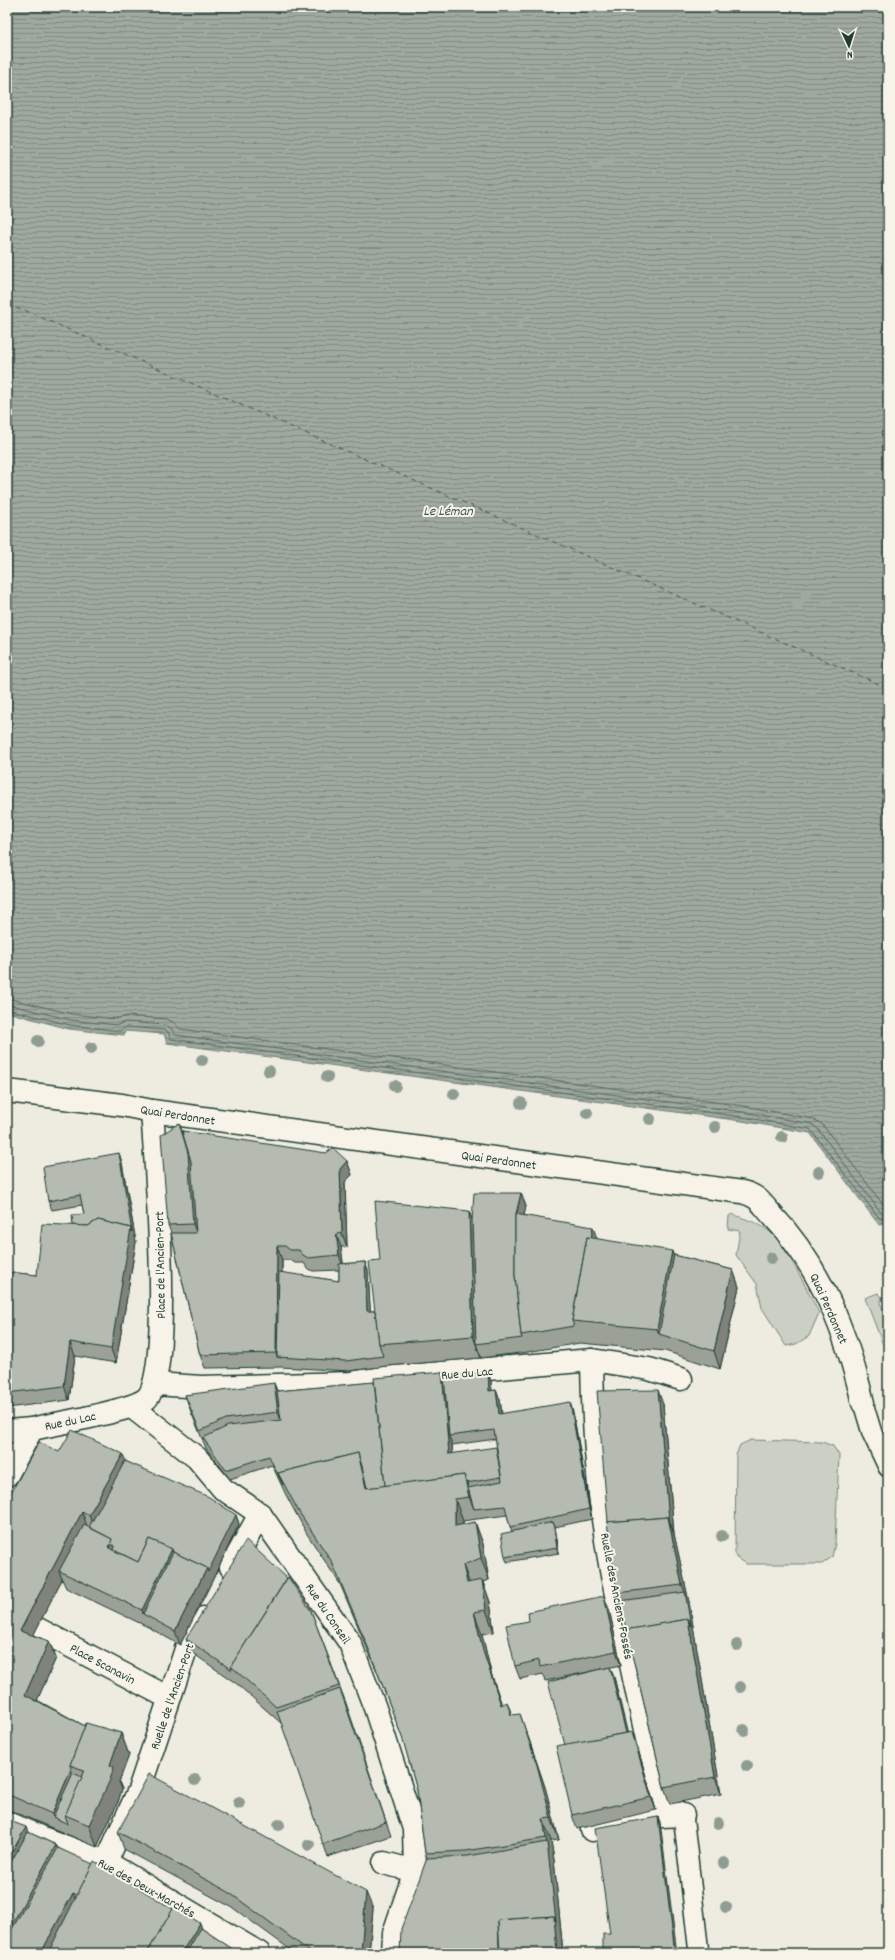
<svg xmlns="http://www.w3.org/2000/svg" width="895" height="1960" font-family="Dekko,sans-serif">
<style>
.green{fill:#cccfc4;stroke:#76867c}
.water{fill:url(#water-rules);stroke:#6c7e74}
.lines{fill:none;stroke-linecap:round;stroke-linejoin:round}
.shore{stroke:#52685f;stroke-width:1}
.ferry{stroke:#3f584f;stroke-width:1;stroke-dasharray:5 4;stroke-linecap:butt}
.service-casing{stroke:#1f3d34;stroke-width:22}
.pedestrian-casing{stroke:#1f3d34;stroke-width:25}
.minor-casing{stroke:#1f3d34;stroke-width:25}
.service{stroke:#f7f3e8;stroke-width:19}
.pedestrian{stroke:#f7f3e8;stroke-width:22}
.minor{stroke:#f7f3e8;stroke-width:22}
.tree{fill:#8f9c92}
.wall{fill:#9ca197;stroke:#1f3d34;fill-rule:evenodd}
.shaded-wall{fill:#7f837b;stroke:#1f3d34}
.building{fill:#b5bbb0;stroke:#1f3d34}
.labels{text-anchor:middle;stroke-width:4;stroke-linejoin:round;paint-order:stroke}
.street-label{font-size:13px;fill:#1f3d34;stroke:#f7f3e8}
.water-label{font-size:14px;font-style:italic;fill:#3f584f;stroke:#f7f3e8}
</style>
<defs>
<pattern id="water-rules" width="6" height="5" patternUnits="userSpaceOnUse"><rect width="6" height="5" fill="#9fa99f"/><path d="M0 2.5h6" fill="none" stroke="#818b82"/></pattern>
</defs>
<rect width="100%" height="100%" fill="#eeece1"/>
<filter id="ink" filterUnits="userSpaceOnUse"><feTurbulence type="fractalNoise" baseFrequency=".025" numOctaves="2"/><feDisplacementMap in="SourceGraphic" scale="8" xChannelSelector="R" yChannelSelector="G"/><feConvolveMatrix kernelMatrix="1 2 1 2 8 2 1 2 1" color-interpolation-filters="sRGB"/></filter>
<g filter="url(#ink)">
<g class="green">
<path d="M 732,1214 C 745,1219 759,1223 769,1231 C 786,1244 808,1292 819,1313 L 809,1336 L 796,1344 L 786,1346 L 762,1308 L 757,1284 L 736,1255 L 740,1231 L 728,1229 L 729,1216 Z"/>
<path d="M 878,1293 L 882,1297 L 880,1304 L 888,1315 L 888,1358 L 865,1298 Z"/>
<path d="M 751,1440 L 822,1442 L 833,1446 L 839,1455 L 835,1544 L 832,1557 L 822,1564 L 746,1564 L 738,1559 L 735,1553 L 736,1455 L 740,1445 Z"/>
</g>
<path class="water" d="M 7,7 L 888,7 L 888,1223 L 879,1225 L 810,1133 L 742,1121 L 167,1043 L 164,1034 L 125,1031 L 124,1035 L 69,1029 L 7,1012 Z"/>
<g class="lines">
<g class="shore">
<path d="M 7,998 L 72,1014 L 115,1019 L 127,1016 L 166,1019 L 173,1022 L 180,1029 L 744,1106 L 813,1119 L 822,1124 L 885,1207 L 888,1208"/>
<path d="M 7,1004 L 71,1020 L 117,1025 L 126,1022 L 165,1025 L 171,1028 L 175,1035 L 743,1112 L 812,1124 L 817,1128 L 882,1214 L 888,1214"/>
<path d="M 7,1009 L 70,1025 L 120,1031 L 126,1027 L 165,1030 L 168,1032 L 171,1039 L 743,1117 L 810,1129 L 880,1219 L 888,1219"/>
</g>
<path class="ferry" d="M 7,307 L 24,310 L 888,688"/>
<g class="service-casing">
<g id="service">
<path d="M 863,1403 L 872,1433 L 888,1467"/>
<path d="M 683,1815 L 699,1953"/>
</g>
</g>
<g class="pedestrian-casing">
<g id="pedestrian">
<path d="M 7,1091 L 122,1105 L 152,1111 L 742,1192 C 759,1196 761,1203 772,1215 C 821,1267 847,1334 863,1403"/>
<path d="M 132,1407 L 197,1458 L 223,1489 L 260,1514 L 350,1643 L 375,1708 L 414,1829 L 415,1871 L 394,1933 L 393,1953"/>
<path d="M 7,1431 L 32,1429"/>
<path d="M 231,1567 L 260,1514"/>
<path d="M 36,1628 L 169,1698"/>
<path d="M 7,1823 L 40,1837 L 106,1862 L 259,1953"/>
<path d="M 592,1830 L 662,1816 L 683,1815 L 666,1810 L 660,1800 L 612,1576 C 599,1507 593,1431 592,1360"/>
<path d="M 106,1862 L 139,1790 L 186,1649 L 203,1618"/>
<path d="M 384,1863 L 415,1871"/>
</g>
</g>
<g class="minor-casing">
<g id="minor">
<path d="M 155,1384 L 201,1387 L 351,1383 L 384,1378 L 592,1360 L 649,1369 L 681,1379"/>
<path d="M 7,1475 L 32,1429 C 57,1423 129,1412 146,1399 C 174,1376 155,1155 152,1111"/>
</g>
</g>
<use href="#service" class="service"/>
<use href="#pedestrian" class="pedestrian"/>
<use href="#minor" class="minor"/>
</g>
<g class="tree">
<circle cx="38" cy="1041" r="6"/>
<circle cx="91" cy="1048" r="6"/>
<circle cx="202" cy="1060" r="6"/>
<circle cx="269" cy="1071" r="6"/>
<circle cx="327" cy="1077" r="6"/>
<circle cx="395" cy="1086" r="6"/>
<circle cx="454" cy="1094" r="6"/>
<circle cx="521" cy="1103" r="6"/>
<circle cx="587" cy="1113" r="6"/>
<circle cx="650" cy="1119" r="6"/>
<circle cx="715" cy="1127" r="6"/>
<circle cx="782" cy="1137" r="6"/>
<circle cx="819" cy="1172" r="6"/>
<circle cx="771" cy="1258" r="6"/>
<circle cx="722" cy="1536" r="6"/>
<circle cx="737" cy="1645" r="6"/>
<circle cx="740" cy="1687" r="6"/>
<circle cx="744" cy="1730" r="6"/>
<circle cx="747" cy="1766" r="6"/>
<circle cx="195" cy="1780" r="6"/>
<circle cx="239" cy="1803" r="6"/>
<circle cx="718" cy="1823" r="6"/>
<circle cx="279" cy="1825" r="6"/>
<circle cx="309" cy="1845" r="6"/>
<circle cx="724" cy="1863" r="6"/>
<circle cx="726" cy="1907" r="6"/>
</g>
<g class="wall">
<path d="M 179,1123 L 182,1131 L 347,1161 L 352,1175 L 345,1182 L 347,1247 L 341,1247 L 343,1264 L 365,1262 L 368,1271 L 370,1311 L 375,1311 L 380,1261 L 469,1211 L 472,1220 L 526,1206 L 524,1215 L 597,1239 L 674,1255 L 733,1270 L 739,1287 L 720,1369 L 665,1351 L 580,1343 L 527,1352 L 481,1358 L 387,1366 L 349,1371 L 281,1367 L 205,1368 L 200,1355 L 171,1233 L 168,1225 ZM 282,1260 L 290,1260 L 295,1263 L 304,1263 L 308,1269 L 313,1271 L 339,1270 L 339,1281 L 282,1273 Z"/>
<path d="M 119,1153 L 122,1163 L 136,1242 L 116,1363 L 75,1356 L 69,1400 L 7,1408 L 7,1272 L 37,1275 L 73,1226 L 84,1214 L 82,1205 L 52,1210 L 48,1201 Z"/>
<path d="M 488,1372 L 491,1382 L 492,1391 L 496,1390 L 500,1400 L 502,1414 L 573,1412 L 592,1519 L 555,1527 L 559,1553 L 507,1562 L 505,1557 L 512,1532 L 507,1515 L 477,1519 L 463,1521 L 463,1525 L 475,1522 L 483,1544 L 489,1580 L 483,1582 L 490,1602 L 494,1632 L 482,1634 L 491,1673 L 502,1705 L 507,1702 L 512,1715 L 528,1736 L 545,1787 L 559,1840 L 551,1841 L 554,1860 L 563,1953 L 400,1953 L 427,1858 L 425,1853 L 417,1790 L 404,1742 L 378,1674 L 340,1584 L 307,1534 L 286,1495 L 272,1465 L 230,1479 L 206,1448 L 191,1412 L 185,1395 L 277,1391 ZM 496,1439 L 497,1450 L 453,1454 L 452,1445 Z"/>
<path d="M 663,1404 L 674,1534 L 689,1602 L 721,1794 L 670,1804 L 664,1787 L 635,1666 L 626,1630 L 620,1601 L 617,1593 L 608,1522 Z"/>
<path d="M 59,1452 L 125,1461 L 236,1515 L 239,1524 L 212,1581 L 180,1645 L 148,1627 L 66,1588 L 62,1579 L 33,1635 L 49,1641 L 56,1658 L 37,1700 L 85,1726 L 121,1733 L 129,1755 L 119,1782 L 122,1789 L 118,1802 L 97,1847 L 7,1809 L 7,1500 Z"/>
<path d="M 287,1578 L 311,1611 L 346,1703 L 391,1836 L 328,1857 L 282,1724 L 237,1684 L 191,1652 L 186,1639 Z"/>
<path d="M 609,1609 L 621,1665 L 545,1681 L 543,1674 L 520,1679 L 515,1666 Z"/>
<path d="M 614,1677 L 627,1733 L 632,1732 L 637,1746 L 656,1810 L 577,1829 L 572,1815 L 565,1745 Z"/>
<path d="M 28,1832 L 56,1845 L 58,1848 L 200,1923 L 201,1928 L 237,1952 L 7,1953 Z"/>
<path d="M 118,1832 L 373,1909 L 369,1953 L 295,1953 L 233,1908 L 124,1849 Z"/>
</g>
<g class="shaded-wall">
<path d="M 179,1123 L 187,1145 L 196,1175 L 201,1246 L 193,1224 Z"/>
<path d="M 119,1153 L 122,1163 L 136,1242 L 116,1363 L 111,1349 Z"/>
<path d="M 347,1161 L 352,1175 L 345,1182 L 347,1247 L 342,1233 L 340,1169 Z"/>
<path d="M 521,1193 L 526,1206 L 521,1231 L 516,1217 Z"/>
<path d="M 469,1211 L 477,1233 L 476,1344 L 481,1358 L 473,1336 Z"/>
<path d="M 593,1227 L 599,1244 L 575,1321 Z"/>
<path d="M 336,1234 L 341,1247 L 344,1269 L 339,1255 Z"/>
<path d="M 277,1246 L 282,1260 L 281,1358 L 277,1357 L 276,1353 Z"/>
<path d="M 672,1251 L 680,1273 L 659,1334 L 657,1329 Z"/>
<path d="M 365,1262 L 368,1271 L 371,1321 L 367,1311 Z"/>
<path d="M 733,1270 L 739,1287 L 720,1369 L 714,1351 Z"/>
<path d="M 70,1342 L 75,1356 L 69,1400 L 64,1386 Z"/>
<path d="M 442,1372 L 447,1385 L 449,1436 L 452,1445 L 454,1468 L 449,1454 Z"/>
<path d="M 488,1372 L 491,1382 L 493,1401 L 489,1391 Z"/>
<path d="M 274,1383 L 281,1400 L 284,1429 L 278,1412 Z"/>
<path d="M 496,1390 L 500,1400 L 503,1424 L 499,1414 Z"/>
<path d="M 658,1390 L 663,1404 L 674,1534 L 669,1520 Z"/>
<path d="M 570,1402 L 573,1412 L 592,1519 L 589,1509 Z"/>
<path d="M 496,1447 L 501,1461 L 506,1490 L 501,1477 Z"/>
<path d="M 358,1453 L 366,1475 L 370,1501 L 366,1488 Z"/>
<path d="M 123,1454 L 129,1471 L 95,1532 L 89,1515 Z"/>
<path d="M 464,1475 L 472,1497 L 474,1509 L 469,1497 Z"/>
<path d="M 455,1499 L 463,1521 L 463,1548 L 455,1526 Z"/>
<path d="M 82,1512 L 88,1529 L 59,1571 L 62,1579 L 27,1648 L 20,1631 Z"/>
<path d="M 236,1515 L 239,1524 L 212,1581 L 180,1645 L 175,1631 L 207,1568 Z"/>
<path d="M 668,1517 L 674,1534 L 689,1602 L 721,1794 L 715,1777 L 688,1619 L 685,1592 L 682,1585 Z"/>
<path d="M 475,1522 L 483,1544 L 489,1580 L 481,1558 Z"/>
<path d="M 553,1522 L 555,1527 L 559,1553 L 557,1548 Z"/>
<path d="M 112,1539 L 119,1556 L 109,1548 Z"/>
<path d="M 172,1549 L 178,1566 L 143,1614 L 142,1610 Z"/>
<path d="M 463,1565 L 471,1587 L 467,1583 Z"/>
<path d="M 482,1580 L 490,1602 L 494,1632 L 486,1610 Z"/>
<path d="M 604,1596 L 609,1609 L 621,1665 L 616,1651 Z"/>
<path d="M 474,1612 L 482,1634 L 491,1673 L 509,1727 L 501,1705 L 483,1651 Z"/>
<path d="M 49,1641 L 56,1658 L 32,1712 L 25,1695 Z"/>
<path d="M 610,1667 L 614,1677 L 631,1747 L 627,1737 Z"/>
<path d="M 507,1702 L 515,1724 L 511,1715 Z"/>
<path d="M 520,1714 L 545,1787 L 559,1840 L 551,1818 Z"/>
<path d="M 632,1732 L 637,1746 L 656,1810 L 651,1797 Z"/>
<path d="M 121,1733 L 129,1755 L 119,1782 L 122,1789 L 118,1802 L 97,1847 L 89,1825 Z"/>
<path d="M 71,1769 L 77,1786 L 53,1817 L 52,1814 Z"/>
<path d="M 658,1817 L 660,1822 L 677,1953 L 675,1953 Z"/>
<path d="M 543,1819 L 551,1841 L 554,1860 L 563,1953 L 557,1953 L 547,1842 L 546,1838 Z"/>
<path d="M 26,1827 L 34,1849 L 7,1897 L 7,1861 Z"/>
<path d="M 56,1845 L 63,1862 L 7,1953 L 7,1933 Z"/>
<path d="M 366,1892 L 373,1909 L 369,1953 L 361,1953 Z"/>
<path d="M 73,1893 L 78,1907 L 54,1953 L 41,1953 Z"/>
<path d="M 200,1923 L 208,1945 L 203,1953 L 181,1953 Z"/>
</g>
<g class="building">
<path d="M 179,1123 L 188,1153 L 193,1224 L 168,1225 L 161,1135 Z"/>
<path d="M 182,1131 L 326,1153 L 333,1148 L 347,1161 L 340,1169 L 342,1233 L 336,1234 L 339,1255 L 308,1258 L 303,1255 L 299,1250 L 290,1250 L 285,1246 L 277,1246 L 276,1353 L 200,1355 L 171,1233 L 196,1233 L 191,1161 Z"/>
<path d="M 119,1153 L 132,1232 L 131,1228 L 98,1220 L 88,1226 L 73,1226 L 72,1215 L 84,1214 L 80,1195 L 48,1201 L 43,1167 Z"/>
<path d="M 474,1193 L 521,1193 L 516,1214 L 515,1214 L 515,1275 L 521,1335 L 522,1338 L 476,1344 L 472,1220 Z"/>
<path d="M 375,1201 L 469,1211 L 473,1336 L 379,1344 L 369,1262 L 380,1261 Z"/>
<path d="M 515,1214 L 593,1227 L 591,1238 L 587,1237 L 572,1321 L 574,1326 L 521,1335 L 515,1275 Z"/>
<path d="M 98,1220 L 131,1228 L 111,1349 L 70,1342 L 64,1386 L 7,1393 L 7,1272 L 37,1275 L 42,1224 L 88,1226 Z"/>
<path d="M 587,1237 L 672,1251 L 657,1329 L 572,1321 Z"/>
<path d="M 674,1255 L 733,1270 L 714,1351 L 659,1334 Z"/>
<path d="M 365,1262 L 367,1311 L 375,1311 L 379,1344 L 383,1356 L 346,1361 L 277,1357 L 279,1272 L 339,1281 L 339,1264 Z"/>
<path d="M 442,1372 L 449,1454 L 496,1447 L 501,1477 L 467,1483 L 464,1475 L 385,1486 L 374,1378 Z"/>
<path d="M 488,1372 L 489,1391 L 496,1390 L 499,1414 L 570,1402 L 589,1509 L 510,1527 L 505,1506 L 474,1509 L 468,1488 L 502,1481 L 494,1430 L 449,1436 L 444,1376 Z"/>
<path d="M 374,1382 L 385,1486 L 367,1488 L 362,1466 L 358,1453 L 278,1473 L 283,1485 L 269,1456 L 226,1470 L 203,1438 L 228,1426 L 281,1420 L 277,1391 Z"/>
<path d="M 274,1383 L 278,1412 L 226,1419 L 200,1431 L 185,1395 Z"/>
<path d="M 658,1390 L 669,1520 L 668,1517 L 608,1522 L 597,1391 Z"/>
<path d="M 72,1430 L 123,1454 L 89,1515 L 82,1512 L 20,1631 L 49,1641 L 25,1695 L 85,1726 L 70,1765 L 71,1769 L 52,1814 L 7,1794 L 7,1500 L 39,1442 L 59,1452 Z"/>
<path d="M 358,1453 L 366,1488 L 464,1475 L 469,1497 L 455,1499 L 455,1526 L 475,1522 L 481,1558 L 463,1565 L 467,1583 L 482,1580 L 486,1610 L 474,1612 L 483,1651 L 501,1705 L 507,1702 L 511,1715 L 520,1714 L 537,1765 L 551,1818 L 543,1819 L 546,1838 L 466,1851 L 425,1853 L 417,1790 L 403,1740 L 370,1652 L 332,1562 L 299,1512 L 278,1473 Z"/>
<path d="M 125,1461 L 209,1497 L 236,1515 L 208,1572 L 207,1568 L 173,1552 L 172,1549 L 149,1539 L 138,1562 L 114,1550 L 115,1546 L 110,1544 L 112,1539 L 89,1527 Z"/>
<path d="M 668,1517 L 682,1585 L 617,1593 L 607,1522 Z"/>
<path d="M 553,1522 L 557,1548 L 505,1557 L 501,1534 Z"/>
<path d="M 84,1525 L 112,1539 L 109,1548 L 138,1562 L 149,1539 L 172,1549 L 142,1610 L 59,1571 Z"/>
<path d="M 246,1540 L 287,1578 L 231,1666 L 232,1670 L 186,1639 Z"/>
<path d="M 173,1552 L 207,1568 L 175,1631 L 143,1614 Z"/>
<path d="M 288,1577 L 311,1611 L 339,1686 L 276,1707 L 231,1666 Z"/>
<path d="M 685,1592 L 691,1626 L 688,1619 L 626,1630 L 620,1601 Z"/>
<path d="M 604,1596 L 616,1651 L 540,1667 L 539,1660 L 515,1666 L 506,1625 L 529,1621 L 528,1612 Z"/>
<path d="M 688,1619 L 715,1777 L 664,1787 L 635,1666 L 625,1630 Z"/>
<path d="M 610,1667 L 626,1733 L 565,1745 L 548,1682 Z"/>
<path d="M 340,1689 L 386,1822 L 323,1844 L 277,1711 Z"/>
<path d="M 86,1723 L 121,1733 L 110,1765 L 114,1767 L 110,1780 L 89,1825 L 65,1815 L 84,1770 L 70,1765 Z"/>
<path d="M 632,1732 L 651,1797 L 572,1815 L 556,1746 Z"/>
<path d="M 73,1773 L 82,1777 L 65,1815 L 68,1824 L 53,1817 Z"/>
<path d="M 149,1774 L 366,1892 L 361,1953 L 312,1953 L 227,1891 L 118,1832 Z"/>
<path d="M 658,1817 L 675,1953 L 603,1953 L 603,1934 L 610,1934 L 595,1828 Z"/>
<path d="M 7,1820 L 26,1827 L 7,1861 Z"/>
<path d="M 28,1832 L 56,1845 L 7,1933 L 7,1869 Z"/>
<path d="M 547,1842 L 556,1921 L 554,1916 L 498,1920 L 499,1949 L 459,1950 L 459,1953 L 400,1953 L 401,1929 L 427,1858 L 468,1856 Z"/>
<path d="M 58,1848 L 93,1864 L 77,1895 L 73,1893 L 41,1953 L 7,1953 L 7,1938 Z"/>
<path d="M 94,1861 L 173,1909 L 147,1953 L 48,1953 Z"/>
<path d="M 174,1907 L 200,1923 L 181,1953 L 147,1953 Z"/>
<path d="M 554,1916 L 557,1953 L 500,1953 L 498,1920 Z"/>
<path d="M 201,1928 L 237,1952 L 236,1953 L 186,1953 Z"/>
<path d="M 238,1949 L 244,1953 L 236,1953 Z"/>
</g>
</g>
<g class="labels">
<g class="street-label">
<text transform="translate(178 1114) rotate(9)" y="5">Quai Perdonnet</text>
<text transform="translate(499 1159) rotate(8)" y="5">Quai Perdonnet</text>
<text transform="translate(159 1265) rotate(-91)" y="5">Place de l'Ancien-Port</text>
<text transform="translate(830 1308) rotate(66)" y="5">Quai Perdonnet</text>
<text transform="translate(467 1372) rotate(-5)" y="5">Rue du Lac</text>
<text transform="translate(70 1420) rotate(-12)" y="5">Rue du Lac</text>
<text transform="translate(618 1596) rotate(79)" y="5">Ruelle des Anciens-Fossés</text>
<text transform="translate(329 1613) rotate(56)" y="5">Rue du Conseil</text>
<text transform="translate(103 1663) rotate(28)" y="5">Place Scanavin</text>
<text transform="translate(171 1696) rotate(-71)" y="5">Ruelle de l'Ancien-Port</text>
<text transform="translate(147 1887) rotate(29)" y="5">Rue des Deux-Marchés</text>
</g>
<g class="water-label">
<text x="448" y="515">Le Léman</text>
</g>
</g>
<rect width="895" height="1960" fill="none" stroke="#f7f3e8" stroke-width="24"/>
<rect x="12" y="12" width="871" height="1936" fill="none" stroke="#1f3d34" stroke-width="1.5" filter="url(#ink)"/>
<g transform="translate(849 46) rotate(176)" stroke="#f7f3e8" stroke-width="3" paint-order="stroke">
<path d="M0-3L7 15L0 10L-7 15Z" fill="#1f3d34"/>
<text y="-6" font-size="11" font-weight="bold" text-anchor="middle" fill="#1f3d34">N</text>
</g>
</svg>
